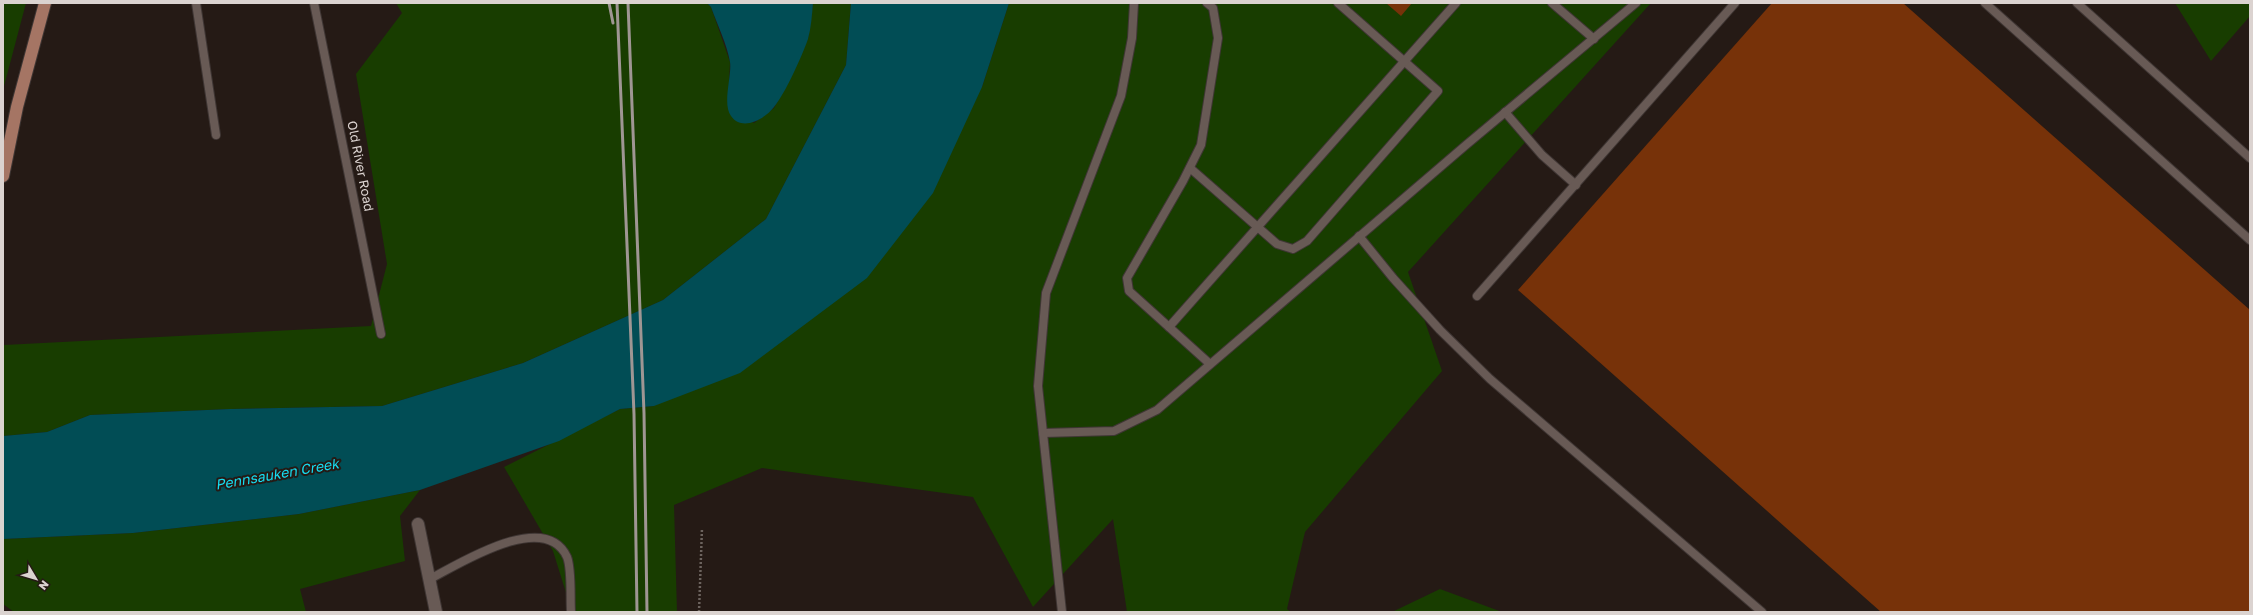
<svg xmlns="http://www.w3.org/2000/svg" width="2253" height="615" font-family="'Golos Text',sans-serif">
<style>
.green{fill:#183d00}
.water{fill:#014d55}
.building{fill:#773209}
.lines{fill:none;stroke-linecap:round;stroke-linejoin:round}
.lane-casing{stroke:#3f3634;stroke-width:10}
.street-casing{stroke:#3f3634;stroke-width:14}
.primary-casing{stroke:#3f3634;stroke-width:14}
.path{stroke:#6c635e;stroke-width:2.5;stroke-dasharray:2 2;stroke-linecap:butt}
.lane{stroke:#685a55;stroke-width:8}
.street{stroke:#685a55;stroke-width:12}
.primary{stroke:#a57564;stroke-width:12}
.rail{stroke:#9f9693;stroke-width:3}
.labels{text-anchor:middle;stroke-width:4;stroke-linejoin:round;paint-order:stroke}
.street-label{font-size:13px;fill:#dbd3d0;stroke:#251a15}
.water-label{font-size:14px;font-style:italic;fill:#16def2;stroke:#251a15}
</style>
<rect width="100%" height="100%" fill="#251a15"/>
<g class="green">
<path d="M 3,3 L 26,3 L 3,90 Z"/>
<path d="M 396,3 L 707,3 L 711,7 L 730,62 L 728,106 L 754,123 L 774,108 L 798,62 L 808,38 L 813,3 L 851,3 L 846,65 L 766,219 L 663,300 L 523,363 L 382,406 L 230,409 L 90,415 L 47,432 L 3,436 L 4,345 L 371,326 L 387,264 L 356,74 L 402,13 Z"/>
<path d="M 1009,3 L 1651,3 L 1408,272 L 1442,371 L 1305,532 L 1287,609 L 1291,612 L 1127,612 L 1113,519 L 1033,607 L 973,497 L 762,468 L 674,505 L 677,612 L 572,612 L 553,551 L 504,467 L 620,409 L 654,406 L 982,87 Z"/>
<path d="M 2175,3 L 2250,3 L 2250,16 L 2211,61 Z"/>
<path d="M 420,490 L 400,516 L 405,561 L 300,589 L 306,612 L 14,612 L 3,604 L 3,539 L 133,533 L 299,514 Z"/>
<path d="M 1440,589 L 1502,612 L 1392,612 Z"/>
</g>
<g class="water">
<path d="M 707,3 L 813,3 C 812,15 811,28 808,39 C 802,56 785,94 774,107 C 765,119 742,132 731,116 C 722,104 732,76 730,62 C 727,44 717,24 711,7 Z"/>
<path d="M 851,3 L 1009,3 L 982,87 L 933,193 L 867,278 L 740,373 L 654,406 L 620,409 L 559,441 L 420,490 L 299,514 L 133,533 L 3,539 L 3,436 L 47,432 L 90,415 L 230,409 L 382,406 L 523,363 L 663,300 L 766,219 L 846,65 Z"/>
</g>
<g class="building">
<path d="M 1386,3 L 1412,3 L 1401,16 Z"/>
<path d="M 1772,3 L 1903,3 L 2250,310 L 2250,612 L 1881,612 L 1518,290 Z"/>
</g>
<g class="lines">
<g class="lane-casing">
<g id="lane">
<path d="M 196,3 L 216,135"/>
<path d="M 314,3 L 381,334"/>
<path d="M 1207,3 L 1213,8 L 1218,38 L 1201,145 L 1183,181 L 1127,278 L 1129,291 L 1210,364"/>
<path d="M 1552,3 L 1594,39"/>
<path d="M 1985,3 L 2250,240"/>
<path d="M 2077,3 L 2250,158"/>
<path d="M 1505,112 L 1542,155 L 1576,185"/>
<path d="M 1190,168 L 1277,244 L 1293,249 L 1307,241 L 1438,91 L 1338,3"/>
<path d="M 1359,236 L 1393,278 L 1440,330 L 1490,379 L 1762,612"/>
<path d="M 1477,296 L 1735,3"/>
<path d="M 1169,327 L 1456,3"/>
<path d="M 1043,433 L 1114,431 L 1157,410 L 1466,145 L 1636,3"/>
<path d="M 430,579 C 459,564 545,509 567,557 C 572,569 570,598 571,612"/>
<path d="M 1062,612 L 1038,386 L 1046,293 L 1121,96 L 1132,38 L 1134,3"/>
</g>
</g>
<g class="street-casing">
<path id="street" d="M 418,524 L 436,612"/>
</g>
<g class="primary-casing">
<path id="primary" d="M 3,176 L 17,107 L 45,3"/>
</g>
<path class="path" d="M 699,612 L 702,528"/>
<use href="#lane" class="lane"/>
<use href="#street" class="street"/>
<use href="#primary" class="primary"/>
<g class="rail">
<path d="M 609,3 L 613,23"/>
<path d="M 617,3 L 634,414 L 637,612"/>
<path d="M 628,3 L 644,413 L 647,612"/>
</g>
</g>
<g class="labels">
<g class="street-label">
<text transform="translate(361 166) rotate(79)" y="5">Old River Road</text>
</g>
<g class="water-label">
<text transform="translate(277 474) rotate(-10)" y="5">Pennsauken Creek</text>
</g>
</g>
<rect width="2253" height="615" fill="none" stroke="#dbd3d0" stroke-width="8"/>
<g transform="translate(36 579) rotate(128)" stroke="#251a15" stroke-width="3" paint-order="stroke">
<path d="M0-3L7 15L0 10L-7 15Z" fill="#dbd3d0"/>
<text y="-6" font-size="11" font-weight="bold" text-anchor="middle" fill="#dbd3d0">N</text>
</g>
</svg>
